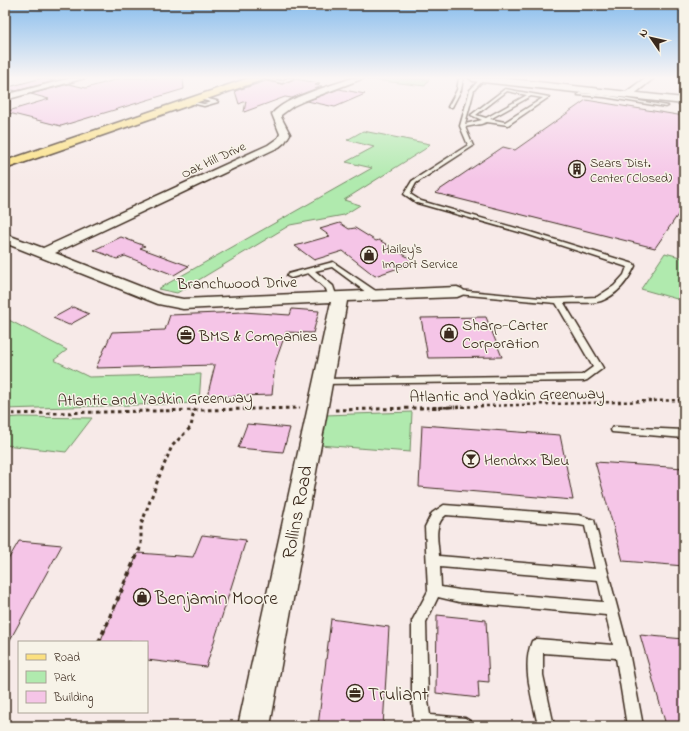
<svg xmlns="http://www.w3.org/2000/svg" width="689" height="731" font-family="'Indie Flower',sans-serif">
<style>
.green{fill:#b0eaae;stroke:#768a66}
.building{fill:#f5c5e7;stroke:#3b2a1e}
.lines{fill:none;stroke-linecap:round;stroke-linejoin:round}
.lane-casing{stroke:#3b2a1e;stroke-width:3}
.street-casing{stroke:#3b2a1e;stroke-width:3}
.secondary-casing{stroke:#3b2a1e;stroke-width:3}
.primary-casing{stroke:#3b2a1e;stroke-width:3}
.path-far2{stroke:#3b2a1e;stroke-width:2.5;stroke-dasharray:3 3;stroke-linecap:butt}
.path-far1{stroke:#3b2a1e;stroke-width:3;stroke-dasharray:3.5 3.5;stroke-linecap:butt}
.path{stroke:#3b2a1e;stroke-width:4;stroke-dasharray:4.5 4.5;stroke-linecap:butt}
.lane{fill:#f7f3e8;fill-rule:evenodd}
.street{fill:#f7f3e8;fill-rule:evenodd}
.secondary{fill:#f7f3e8;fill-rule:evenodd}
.primary{fill:#fbe080;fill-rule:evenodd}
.labels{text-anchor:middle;stroke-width:3;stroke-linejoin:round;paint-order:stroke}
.far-street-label{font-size:13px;fill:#3b2a1e;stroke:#f7f3e8}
.far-poi-label{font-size:13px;fill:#3b2a1e;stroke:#f7f3e8;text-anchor:start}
.street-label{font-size:16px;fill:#3b2a1e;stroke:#f7f3e8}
.poi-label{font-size:16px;fill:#3b2a1e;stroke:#f7f3e8;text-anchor:start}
.near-street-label{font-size:19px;fill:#3b2a1e;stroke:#f7f3e8}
.near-poi-label{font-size:19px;fill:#3b2a1e;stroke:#f7f3e8;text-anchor:start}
</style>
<rect width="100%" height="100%" fill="#f7eae8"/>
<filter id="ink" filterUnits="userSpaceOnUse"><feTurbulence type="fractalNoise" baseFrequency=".025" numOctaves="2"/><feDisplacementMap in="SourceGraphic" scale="8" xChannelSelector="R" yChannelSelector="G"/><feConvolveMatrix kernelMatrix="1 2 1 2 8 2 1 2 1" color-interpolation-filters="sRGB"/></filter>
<g filter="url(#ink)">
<g class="green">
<path d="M 366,79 L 368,78 L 429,79 L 425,86 Z"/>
<path d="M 363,131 L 430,144 L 425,149 L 344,200 L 360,205 L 344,215 L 290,225 L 177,293 L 158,289 L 372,168 L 346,162 L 374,147 L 347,140 Z"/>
<path d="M 665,253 L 684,258 L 684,301 L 641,289 Z"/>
<path d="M 5,318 L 67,350 L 54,360 L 89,377 L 201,374 L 199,403 L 5,409 Z"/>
<path d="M 412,412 L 410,452 L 319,445 L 325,415 Z"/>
<path d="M 20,417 L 92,418 L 66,452 L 5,445 L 5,418 Z"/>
</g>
<g class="building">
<path d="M 42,78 L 54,81 L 16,91 L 5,88 Z"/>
<path d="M 122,78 L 183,78 L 184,89 L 61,126 L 5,112 L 49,99 L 31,94 L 69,84 L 86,88 Z"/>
<path d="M 294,79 L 320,83 L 315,85 L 322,86 L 292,98 L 285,97 L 244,112 L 246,101 L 239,104 L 235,91 L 266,81 L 282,84 Z"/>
<path d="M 339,89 L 365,94 L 335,107 L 307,101 Z"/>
<path d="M 586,100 L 684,116 L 684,206 L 655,248 L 435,193 L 503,147 L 515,150 Z"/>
<path d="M 340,223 L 349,229 L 355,228 L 376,241 L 379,240 L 416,262 L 375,276 L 343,251 L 314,260 L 295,246 L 330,236 L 320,229 Z"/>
<path d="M 121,237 L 145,246 L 140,248 L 189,266 L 174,275 L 125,256 L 117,259 L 94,250 Z"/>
<path d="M 73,307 L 89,314 L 69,325 L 53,318 Z"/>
<path d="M 292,309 L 319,311 L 313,333 L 286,332 L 275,363 L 272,395 L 207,397 L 215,365 L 96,368 L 112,332 L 165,330 L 170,315 L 243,312 L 290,315 Z"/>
<path d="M 486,317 L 502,357 L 428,358 L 421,318 Z"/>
<path d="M 247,424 L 290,428 L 283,452 L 238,448 Z"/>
<path d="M 422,425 L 560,435 L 573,500 L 419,487 Z"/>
<path d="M 595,462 L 684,468 L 684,566 L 623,561 Z"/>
<path d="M 202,535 L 246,540 L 206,667 L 147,660 L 147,642 L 100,642 L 138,553 L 193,557 Z"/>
<path d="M 19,541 L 62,545 L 5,649 L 5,565 Z"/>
<path d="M 437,615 L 486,620 L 489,682 L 478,681 L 479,698 L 436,693 Z"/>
<path d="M 331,619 L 389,627 L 383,726 L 318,726 Z"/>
<path d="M 640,635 L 684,639 L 684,726 L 666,725 Z"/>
</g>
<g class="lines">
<g class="lane-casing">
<g id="lane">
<path d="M 261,78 L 282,81 L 288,78 L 294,78 L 282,83 Z"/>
<path d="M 459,78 L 463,78 L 461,90 L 452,107 L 448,107 L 457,90 Z"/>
<path d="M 481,78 L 484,79 L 474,90 L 465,124 L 482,120 L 471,115 L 505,89 L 549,97 L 508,125 L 487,122 L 481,124 L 465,127 L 473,146 L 416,183 L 410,194 L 421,201 L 530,232 L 634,264 L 635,266 C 628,281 617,295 601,301 C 592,304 574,302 564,303 L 603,368 L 587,380 L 584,381 L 320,384 L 318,382 L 323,379 L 582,375 L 593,367 L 556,303 L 457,294 L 453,292 L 457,290 L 551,299 L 597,297 L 614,286 L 624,275 L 627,267 L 526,234 L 417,203 L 404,194 L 412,181 L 468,145 L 460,126 L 470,90 ZM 507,91 L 527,95 L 486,118 L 476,115 ZM 531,96 L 543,98 L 505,122 L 490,119 Z"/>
<path d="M 579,93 L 604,95 L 668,106 L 666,107 L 604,97 L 578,95 Z"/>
<path d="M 199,97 L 217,101 L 218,102 L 204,106 L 187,102 L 189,101 L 204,104 L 211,102 L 199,99 Z"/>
<path d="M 333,262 L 380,294 L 381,296 L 380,298 L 374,298 L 332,267 L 315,271 L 333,286 L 337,298 L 333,300 L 329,298 L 326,289 L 308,273 L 291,278 L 287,276 L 288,274 Z"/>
<path d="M 616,427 L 684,430 L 684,438 L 612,432 L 611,430 L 612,428 Z"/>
<path d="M 444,505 L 579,515 L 594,520 L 629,652 L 643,726 L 627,726 L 616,658 L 543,653 L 543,675 L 554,726 L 538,726 C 533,700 521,667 532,641 L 537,639 L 613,645 L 606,615 L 459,602 L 438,597 L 426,622 L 428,701 L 430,715 L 465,718 L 470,721 L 473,726 L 415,726 L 412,701 L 412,621 L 428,591 L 425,527 L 432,513 ZM 446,515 L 579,525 L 585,526 L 595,569 L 439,556 C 438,541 433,525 446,515 ZM 440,567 L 598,580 L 603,602 L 459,590 L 441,587 Z"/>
</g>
</g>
<g class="street-casing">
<g id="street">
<path d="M 71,78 L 85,78 L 5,100 L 5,95 Z"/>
<path d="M 352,78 L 364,78 L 304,101 L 293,106 L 281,115 L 281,117 L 290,134 L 285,142 L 279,147 L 55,253 L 162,295 L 183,299 L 457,287 L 462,289 L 465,292 L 462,295 L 457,297 L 347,301 L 270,726 L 238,726 L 331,302 L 183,309 L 158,304 L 5,243 L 5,234 L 43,248 L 268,145 L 278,138 L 280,134 L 272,114 C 285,97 331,86 352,78 Z"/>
<path d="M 645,78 L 654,78 L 632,96 L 626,96 L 626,92 Z"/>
</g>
</g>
<g class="secondary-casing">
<path id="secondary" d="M 469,78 L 501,78 L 684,98 L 684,104 L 473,81 Z"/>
</g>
<g class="primary-casing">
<path id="primary" d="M 249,78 L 263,78 L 262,80 L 5,169 L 5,161 Z"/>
</g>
<path class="path-far2" d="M 420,408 L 684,400"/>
<g class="path-far1">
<path d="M 335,410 L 455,407"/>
<path d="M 5,414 L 300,408"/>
<path d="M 139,551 L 141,545 L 141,525 L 159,477 L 172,446 L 191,427 L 194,410"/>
</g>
<path class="path" d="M 99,642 L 139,550"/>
<use href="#lane" class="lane"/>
<use href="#street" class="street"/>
<use href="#secondary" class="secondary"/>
<use href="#primary" class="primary"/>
</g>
</g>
<linearGradient id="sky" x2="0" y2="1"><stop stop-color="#88bded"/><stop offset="0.43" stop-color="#fbf6f5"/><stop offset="1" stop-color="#fbf6f5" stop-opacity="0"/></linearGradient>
<rect width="689" height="181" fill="url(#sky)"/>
<defs>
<g id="building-ring" transform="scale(0.9)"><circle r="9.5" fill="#f7f3e8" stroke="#3b2a1e" stroke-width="1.5"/><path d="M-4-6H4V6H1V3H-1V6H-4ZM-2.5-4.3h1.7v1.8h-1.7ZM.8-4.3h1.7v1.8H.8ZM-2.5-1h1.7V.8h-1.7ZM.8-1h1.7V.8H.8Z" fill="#3b2a1e"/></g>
<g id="shop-ring" transform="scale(0.9)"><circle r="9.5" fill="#f7f3e8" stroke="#3b2a1e" stroke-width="1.5"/><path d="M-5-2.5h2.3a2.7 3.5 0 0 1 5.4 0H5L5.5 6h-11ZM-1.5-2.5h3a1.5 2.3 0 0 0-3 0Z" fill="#3b2a1e"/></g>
<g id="office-ring" transform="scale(0.9)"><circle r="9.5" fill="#f7f3e8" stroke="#3b2a1e" stroke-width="1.5"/><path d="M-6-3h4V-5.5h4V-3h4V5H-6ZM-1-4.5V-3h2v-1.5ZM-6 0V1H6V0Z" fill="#3b2a1e"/></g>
<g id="bar-ring" transform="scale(0.9)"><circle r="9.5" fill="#f7f3e8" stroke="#3b2a1e" stroke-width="1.5"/><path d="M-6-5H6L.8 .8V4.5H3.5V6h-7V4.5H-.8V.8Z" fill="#3b2a1e"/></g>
</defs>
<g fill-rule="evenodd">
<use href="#building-ring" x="577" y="169"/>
<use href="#shop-ring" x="369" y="255"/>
<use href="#shop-ring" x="449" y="333"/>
<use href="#office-ring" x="186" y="335"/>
<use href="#bar-ring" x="471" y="459"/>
<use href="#shop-ring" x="142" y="597"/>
<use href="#office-ring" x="355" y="693"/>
</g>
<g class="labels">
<g class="far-street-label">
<text transform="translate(213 159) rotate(-25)" y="5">Oak Hill Drive</text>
</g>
<g class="far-poi-label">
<text x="590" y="167">Sears Dist.<tspan x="590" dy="15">Center (Closed)</tspan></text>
<text x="382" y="253">Hailey's<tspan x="382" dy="15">Import Service</tspan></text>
</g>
<g class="street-label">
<text transform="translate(237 282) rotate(-1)" y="6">Branchwood Drive</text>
<text transform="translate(507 394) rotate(-1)" y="6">Atlantic and Yadkin Greenway</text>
<text transform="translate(155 398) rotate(-1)" y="6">Atlantic and Yadkin Greenway</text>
</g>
<g class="poi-label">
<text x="462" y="330">Sharp-Carter<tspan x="462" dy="18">Corporation</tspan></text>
<text x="199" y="341">BMS &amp; Companies</text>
<text x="484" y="465">Hendrxx Bleu</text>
</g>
<g class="near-street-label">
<text transform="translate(296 512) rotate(-79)" y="7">Rollins Road</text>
</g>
<g class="near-poi-label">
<text x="155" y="604">Benjamin Moore</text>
<text x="368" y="700">Truliant</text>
</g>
</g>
<rect width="689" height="731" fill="none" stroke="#f7f3e8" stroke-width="20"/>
<rect x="10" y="10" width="669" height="711" fill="none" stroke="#3b2a1e" stroke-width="1.5" filter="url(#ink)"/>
<rect x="18" y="641" width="130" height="72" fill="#f7f3e8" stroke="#aca397"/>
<rect x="26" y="654" width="20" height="6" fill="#fbe080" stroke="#aca397"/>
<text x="54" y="661" font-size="12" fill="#3b2a1e">Road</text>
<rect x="26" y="671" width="20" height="12" fill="#b0eaae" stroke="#aca397"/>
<text x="54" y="681" font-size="12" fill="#3b2a1e">Park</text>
<rect x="26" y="691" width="20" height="12" fill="#f5c5e7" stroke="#aca397"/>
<text x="54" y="701" font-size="12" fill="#3b2a1e">Building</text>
<g transform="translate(651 38) rotate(304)" stroke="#f7f3e8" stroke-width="3" paint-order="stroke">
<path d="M0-3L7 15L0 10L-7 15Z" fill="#3b2a1e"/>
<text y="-6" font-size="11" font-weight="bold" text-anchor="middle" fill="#3b2a1e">N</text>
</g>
</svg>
